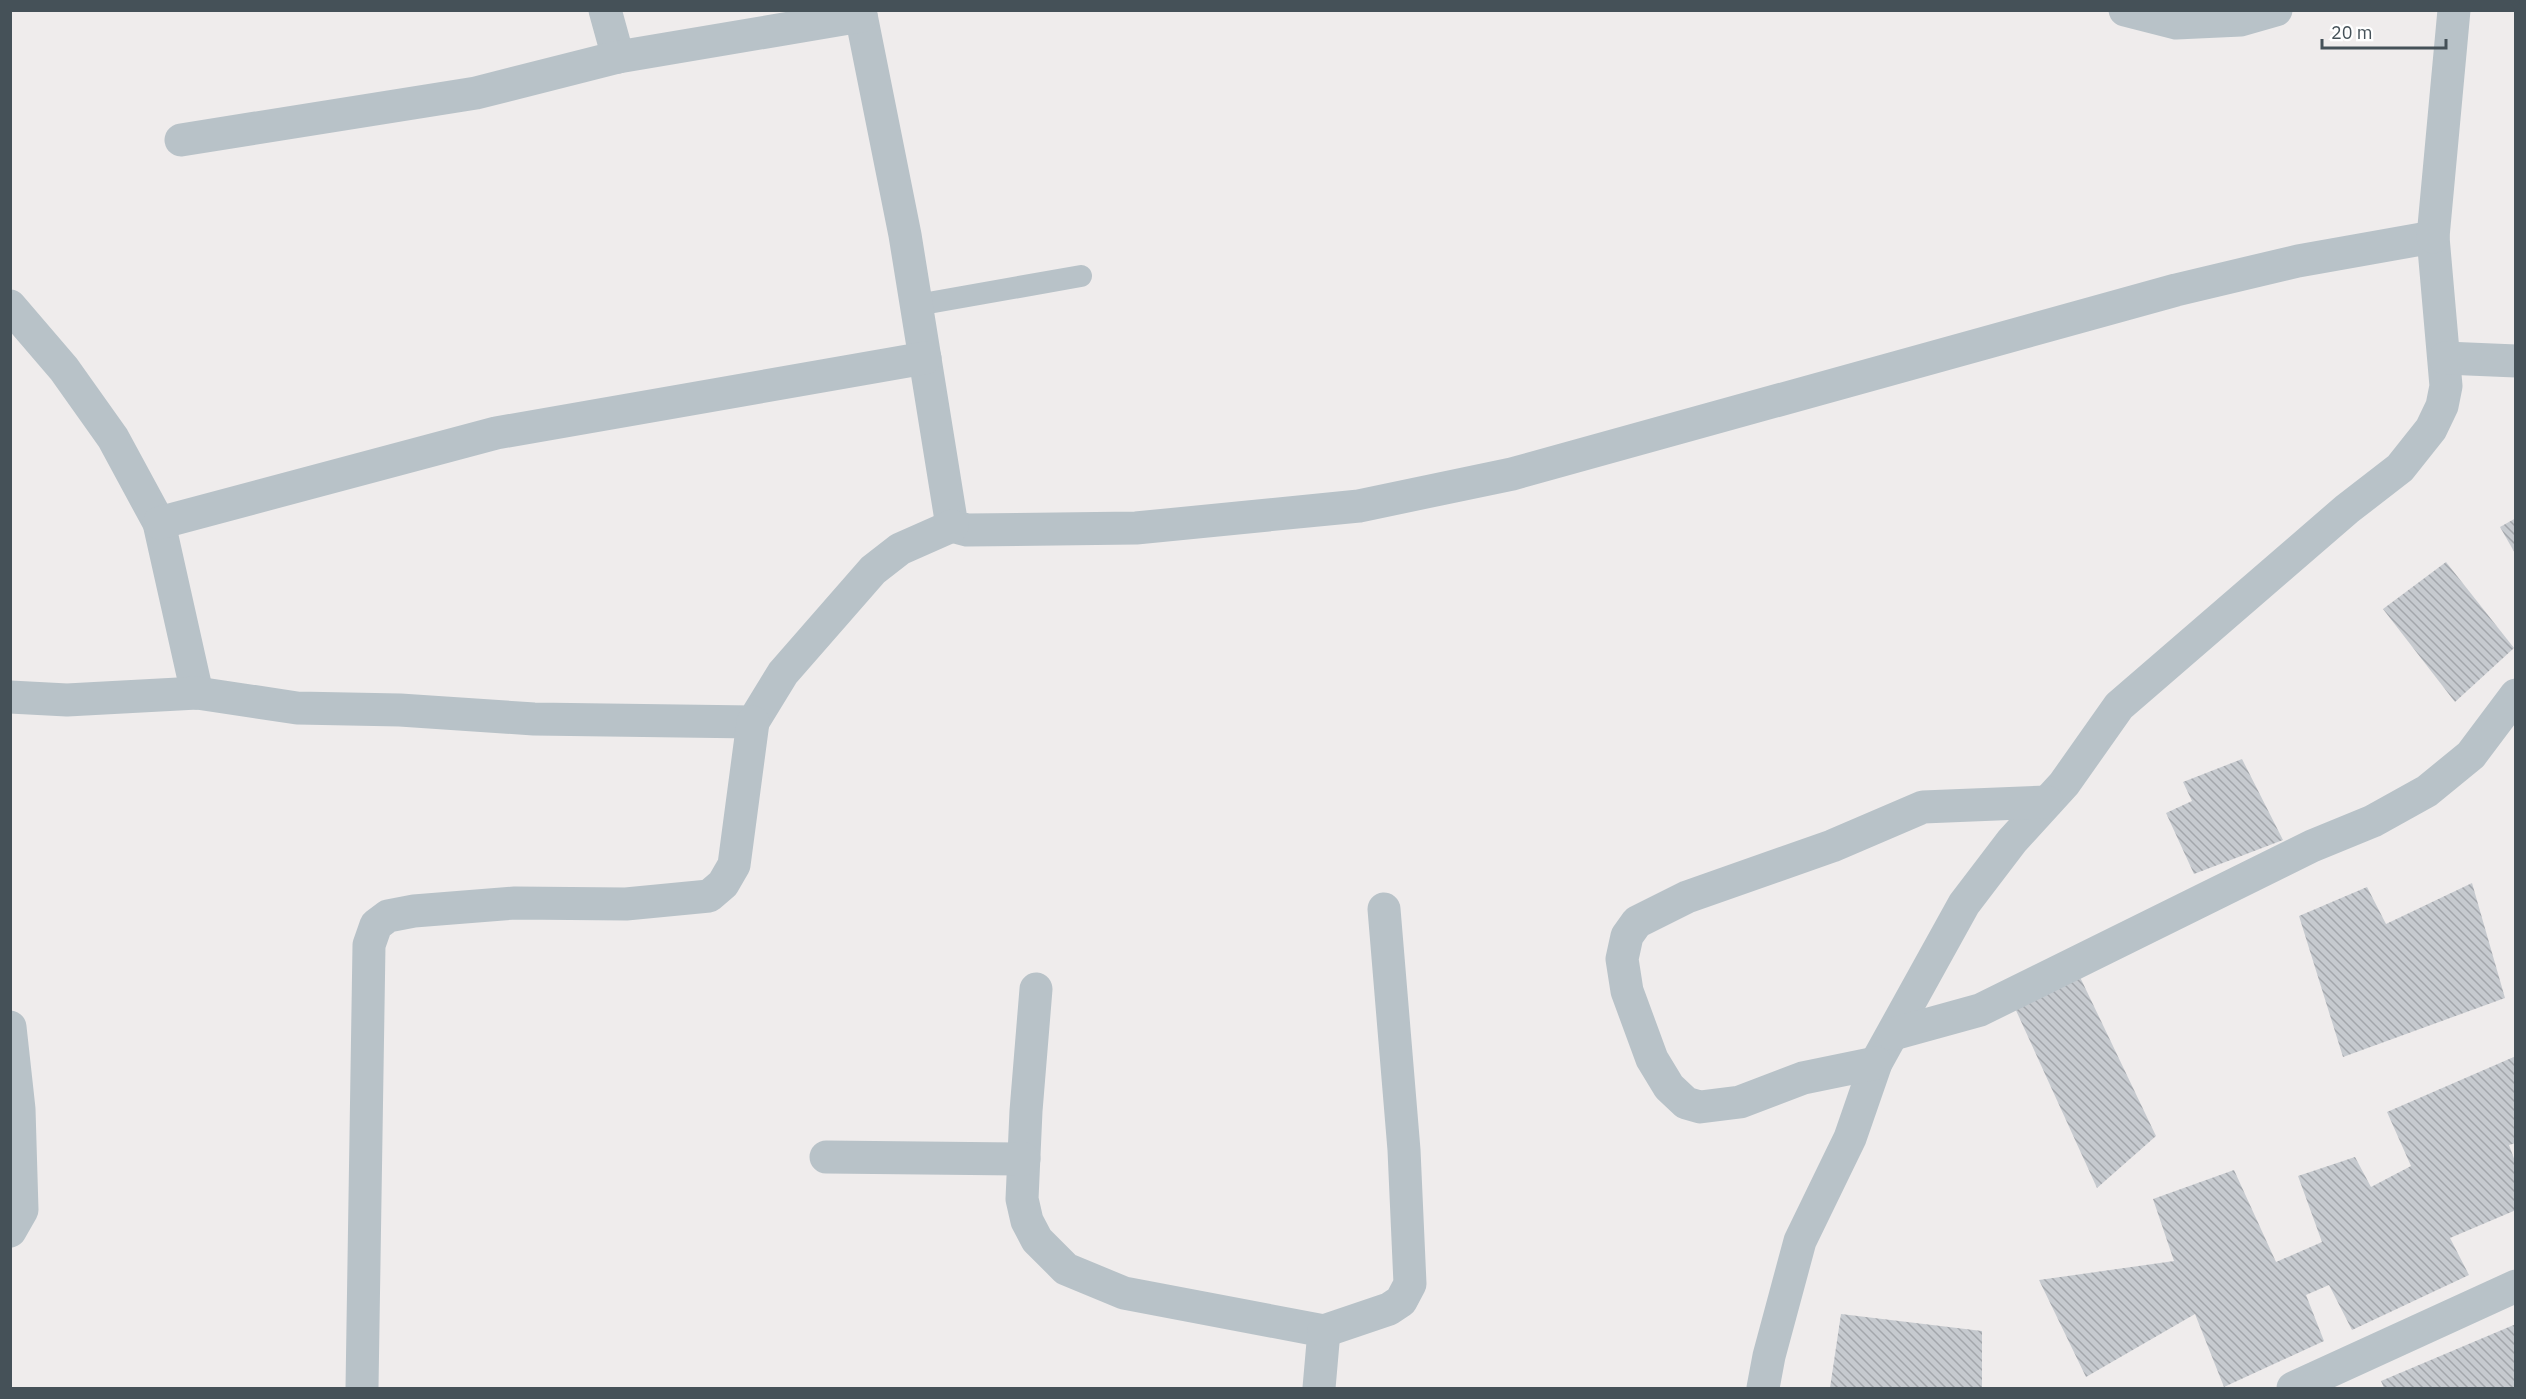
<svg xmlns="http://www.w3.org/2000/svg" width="2526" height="1399" font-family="'IBM Plex Sans',sans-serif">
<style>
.building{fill:url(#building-back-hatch)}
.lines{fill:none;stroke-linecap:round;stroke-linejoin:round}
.lane{stroke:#b8c2c8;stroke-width:22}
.street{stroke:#b8c2c8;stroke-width:33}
</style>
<defs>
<pattern id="building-back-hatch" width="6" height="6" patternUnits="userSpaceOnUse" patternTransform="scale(1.5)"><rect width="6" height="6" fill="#c6cacf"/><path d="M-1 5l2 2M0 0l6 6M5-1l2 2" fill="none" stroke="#a3a6ab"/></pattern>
</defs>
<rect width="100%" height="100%" fill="#efecec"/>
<g class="building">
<path d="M 2516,518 L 2516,555 L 2500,527 Z"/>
<path d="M 2446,562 L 2514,648 L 2455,702 L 2383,609 Z"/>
<path d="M 2242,759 L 2283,840 L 2194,874 L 2166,813 L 2192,801 L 2183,782 Z"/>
<path d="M 2472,883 L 2505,998 L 2343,1057 L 2299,916 L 2367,887 L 2386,924 Z"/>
<path d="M 2079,975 L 2156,1136 L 2097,1188 L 2014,1006 Z"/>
<path d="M 2516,1056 L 2516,1143 L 2509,1145 L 2516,1164 L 2516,1210 L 2450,1238 L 2469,1275 L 2352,1330 L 2329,1285 L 2306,1295 L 2324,1341 L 2224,1387 L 2195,1314 L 2086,1377 L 2039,1280 L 2174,1261 L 2153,1199 L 2234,1170 L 2276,1262 L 2322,1242 L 2298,1176 L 2355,1157 L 2371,1187 L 2411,1166 L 2387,1112 Z"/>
<path d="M 1841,1314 L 1982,1331 L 1982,1388 L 1830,1388 Z"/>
<path d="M 2516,1324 L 2516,1388 L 2384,1388 L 2381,1381 Z"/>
</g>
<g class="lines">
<path class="lane" d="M 917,305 L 1081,276"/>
<g class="street">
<path d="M 605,10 L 618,57"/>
<path d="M 860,10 L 905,235 L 952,526 L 967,530 L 1136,528 L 1359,506 L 1512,474 L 2176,290 L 2298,261 L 2433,237 L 2446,386 L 2442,406 L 2431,429 L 2400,468 L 2347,509 L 2119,706 L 2064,784 L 2012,841 L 1964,904 L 1876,1063 L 1850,1138 L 1800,1241 L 1769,1356 L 1763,1388"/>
<path d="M 2125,10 L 2176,23 L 2241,20 L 2276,10"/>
<path d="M 181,140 L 476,93 L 618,57 L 861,16"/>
<path d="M 2433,237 L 2454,10"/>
<path d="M 10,306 L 64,369 L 113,438 L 159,523 L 197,693"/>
<path d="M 2445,358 L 2516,361"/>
<path d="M 159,523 L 496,433 L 925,358"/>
<path d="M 10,697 L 67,700 L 197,693 L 297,708 L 400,710 L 534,719 L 753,722 L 783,673 L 873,570 L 900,549 L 952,526"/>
<path d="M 1036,989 L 1026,1111 L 1022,1199 L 1027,1221 L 1037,1240 L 1066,1269 L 1124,1293 L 1324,1331 L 1319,1388"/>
<path d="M 10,1027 L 19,1109 L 22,1210 L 10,1231"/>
<path d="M 1893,1034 L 1980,1010 L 2312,846 L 2373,821 L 2427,791 L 2471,755 L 2516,695"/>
<path d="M 1876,1063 L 1803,1078 L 1740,1102 L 1700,1107 L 1686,1103 L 1669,1087 L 1652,1059 L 1627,991 L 1622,959 L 1627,936 L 1637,922 L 1687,897 L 1832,846 L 1923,807 L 2047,802"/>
<path d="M 826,1157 L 1024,1159"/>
<path d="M 1324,1331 L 1389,1309 L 1401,1301 L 1410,1284 L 1404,1150 L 1384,909"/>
<path d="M 362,1388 L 369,945 L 376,925 L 388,916 L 414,911 L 515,903 L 626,904 L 709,896 L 723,884 L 734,865 L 753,722"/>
<path d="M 2293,1388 L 2516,1286"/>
</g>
</g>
<rect width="2526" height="1399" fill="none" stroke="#455158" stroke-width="24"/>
<path d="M2322 39v9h124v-9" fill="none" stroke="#455158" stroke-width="3"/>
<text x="2331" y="39" font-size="18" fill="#455158" stroke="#ffffff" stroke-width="4.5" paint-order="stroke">20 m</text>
</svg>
